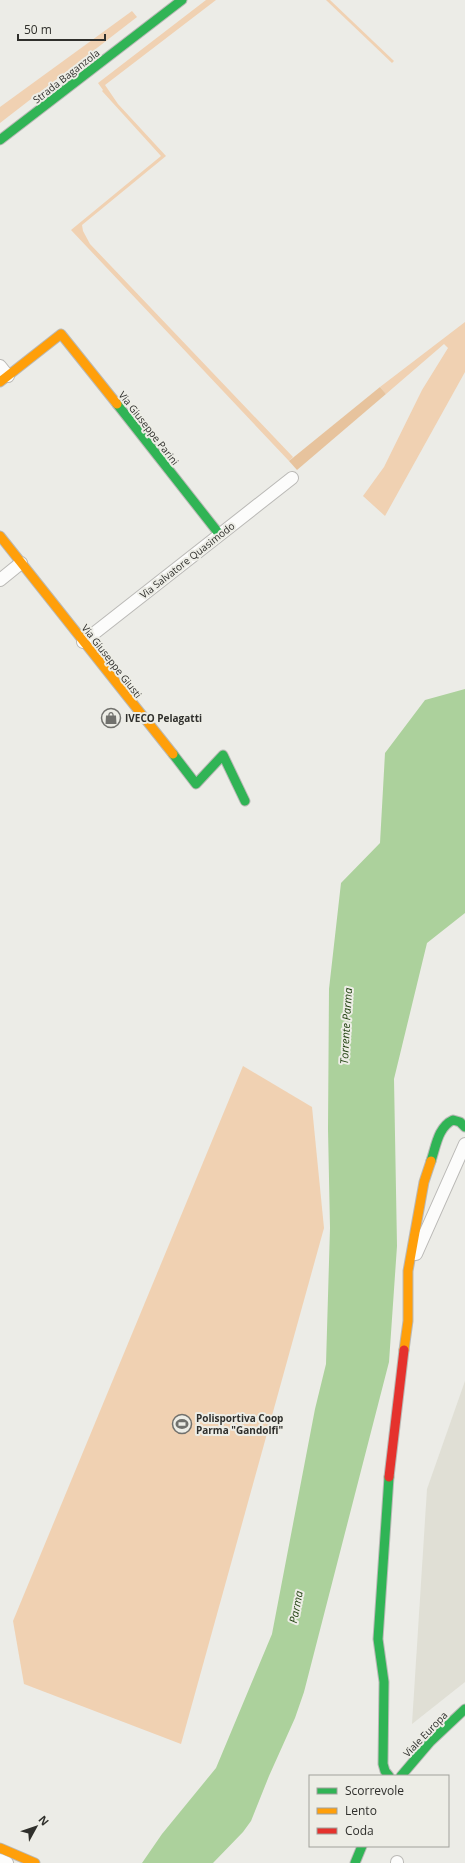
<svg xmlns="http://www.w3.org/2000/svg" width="465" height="1863" font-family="'Open Sans',sans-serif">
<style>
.built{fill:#e0dfd5}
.green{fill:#f0d1b2}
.forest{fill:#e7c39d}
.water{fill:#acd19c}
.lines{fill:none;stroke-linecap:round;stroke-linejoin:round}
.street-casing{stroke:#bab9b6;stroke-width:14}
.fast-casing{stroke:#bab9b6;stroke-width:11}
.slow-casing{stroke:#bab9b6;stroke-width:11}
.jam-casing{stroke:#bab9b6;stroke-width:11}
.street{stroke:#fcfcfb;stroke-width:12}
.fast{stroke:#30b455;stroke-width:9}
.slow{stroke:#ff9f0a;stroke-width:9}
.jam{stroke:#e5322d;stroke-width:9}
.labels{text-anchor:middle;stroke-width:4;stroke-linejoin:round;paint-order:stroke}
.street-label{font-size:10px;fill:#2f2f2c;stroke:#edede6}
.poi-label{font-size:10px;font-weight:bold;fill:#2f2f2c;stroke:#edede6;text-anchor:start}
.water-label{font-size:11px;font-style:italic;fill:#1d3e0c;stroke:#edede6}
</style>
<rect width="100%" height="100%" fill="#ecece7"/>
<path class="built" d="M 465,1381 L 465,1682 L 412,1724 L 427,1489 Z"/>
<g class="green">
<path d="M 206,0 L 216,0 L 105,85 L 118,104 L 166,156 L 82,225 L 83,231 L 90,244 L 293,457 L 289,461 L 71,230 L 161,156 L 102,91 L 103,90 L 98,83 Z"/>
<path d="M 326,0 L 330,0 L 394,61 L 392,63 Z"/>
<path d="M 132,11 L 137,17 L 0,123 L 0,107 Z"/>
<path d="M 465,322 L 465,372 L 385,516 L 363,496 L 384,467 L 422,390 L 448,348 L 444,344 L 386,394 L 380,387 Z"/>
<path d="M 243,1066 L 312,1107 L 324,1228 L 181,1744 L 24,1684 L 13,1621 Z"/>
</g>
<path class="forest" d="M 380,387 L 386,394 L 297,470 L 289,461 Z"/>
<path class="water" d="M 465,689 L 465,913 L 427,943 L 394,1079 L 397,1246 L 389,1362 L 304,1692 L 295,1718 L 269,1776 L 251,1821 L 243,1832 L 213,1863 L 142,1863 L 162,1834 L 216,1768 L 272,1634 L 315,1409 L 326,1364 L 330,1228 L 328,1129 L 329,989 L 341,883 L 380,843 L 385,753 L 425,700 Z"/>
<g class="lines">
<g class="street-casing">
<g id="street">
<path d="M 0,366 L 8,376"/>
<path d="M 0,580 L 21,563"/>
<path d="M 83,642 L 292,478"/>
<path d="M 416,1254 L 465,1144"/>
<path d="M 0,1860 L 7,1863"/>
<path d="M 397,1862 L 397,1863"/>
</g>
</g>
<g class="fast-casing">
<g id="fast">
<path d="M 0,140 L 182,0"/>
<path d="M 117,404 L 220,535"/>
<path d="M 173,754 L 196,784 L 223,755 L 245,801"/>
<path d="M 431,1161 C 436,1146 438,1127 453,1120 L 460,1122 L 465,1127"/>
<path d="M 389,1477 L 378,1639 L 384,1682 L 383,1764 L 385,1771 L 389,1776"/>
<path d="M 401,1776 L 430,1742 L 465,1709"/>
<path d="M 355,1863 L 362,1846"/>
</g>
</g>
<g class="slow-casing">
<g id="slow">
<path d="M 0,382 L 61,334 L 117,404"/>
<path d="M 0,536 L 173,754"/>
<path d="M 404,1350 L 408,1321 L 408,1271 L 424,1182 L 431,1161"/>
<path d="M 0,1848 L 35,1863"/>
</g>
</g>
<g class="jam-casing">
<path id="jam" d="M 389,1477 L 404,1350"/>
</g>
<use href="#street" class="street"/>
<use href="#fast" class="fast"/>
<use href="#slow" class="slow"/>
<use href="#jam" class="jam"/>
</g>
<defs>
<g id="shop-ring" transform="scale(1)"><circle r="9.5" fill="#edede6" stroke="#71716d" stroke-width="1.5"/><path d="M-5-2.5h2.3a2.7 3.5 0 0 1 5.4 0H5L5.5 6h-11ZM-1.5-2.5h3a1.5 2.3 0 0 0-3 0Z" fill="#71716d"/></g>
<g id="stadium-ring" transform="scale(1)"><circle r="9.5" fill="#edede6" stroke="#71716d" stroke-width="1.5"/><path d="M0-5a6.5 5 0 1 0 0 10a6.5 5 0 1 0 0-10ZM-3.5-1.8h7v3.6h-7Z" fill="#71716d"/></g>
</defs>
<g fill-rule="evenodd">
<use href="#shop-ring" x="111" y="718"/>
<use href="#stadium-ring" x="182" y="1424"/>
</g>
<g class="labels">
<g class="street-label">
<text transform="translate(66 76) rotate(-38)" y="4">Strada Baganzola</text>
<text transform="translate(149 428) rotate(52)" y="4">Via Giuseppe Parini</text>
<text transform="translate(187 560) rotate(-38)" y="4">Via Salvatore Quasimodo</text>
<text transform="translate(112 661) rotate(52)" y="4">Via Giuseppe Giusti</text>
<text transform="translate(425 1734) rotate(-46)" y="4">Viale Europa</text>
</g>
<g class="poi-label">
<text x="125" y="722">IVECO Pelagatti</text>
<text x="196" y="1422">Polisportiva Coop<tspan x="196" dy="12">Parma "Gandolfi"</tspan></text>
</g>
<g class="water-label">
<text transform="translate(346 1026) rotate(-87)" y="4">Torrente Parma</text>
<text transform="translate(296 1607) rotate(-79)" y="4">Parma</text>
</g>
</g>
<rect x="309" y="1775" width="140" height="72" fill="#edede6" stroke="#a1a19c"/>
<rect x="317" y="1788" width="20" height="6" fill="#30b455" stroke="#a1a19c"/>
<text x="345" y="1795" font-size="12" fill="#2f2f2c">Scorrevole</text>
<rect x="317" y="1808" width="20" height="6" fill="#ff9f0a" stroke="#a1a19c"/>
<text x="345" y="1815" font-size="12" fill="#2f2f2c">Lento</text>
<rect x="317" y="1828" width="20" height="6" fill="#e5322d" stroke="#a1a19c"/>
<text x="345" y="1835" font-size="12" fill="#2f2f2c">Coda</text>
<g transform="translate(36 1827) rotate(50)" stroke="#edede6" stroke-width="3" paint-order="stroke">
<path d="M0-3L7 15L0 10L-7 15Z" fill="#2f2f2c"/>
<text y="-6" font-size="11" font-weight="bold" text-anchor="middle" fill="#2f2f2c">N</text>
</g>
<path d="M18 34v6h87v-6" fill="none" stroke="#2f2f2c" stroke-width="2"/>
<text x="24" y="34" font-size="12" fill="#2f2f2c" stroke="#edede6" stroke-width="3" paint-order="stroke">50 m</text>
</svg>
